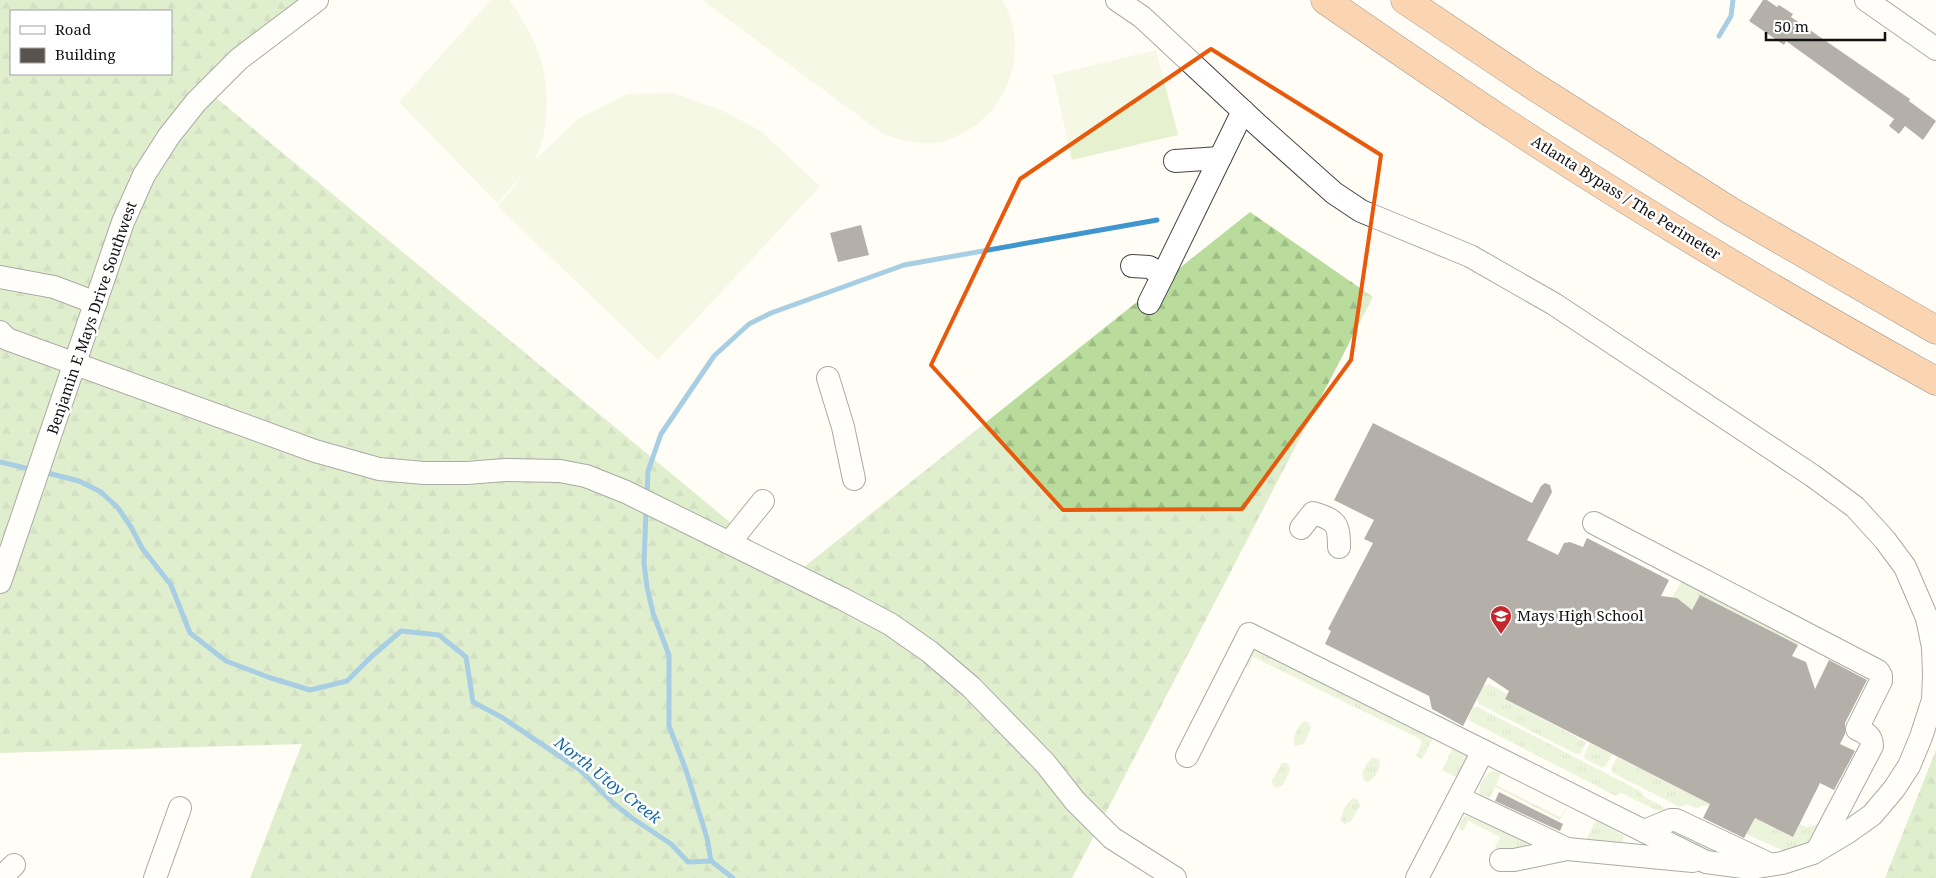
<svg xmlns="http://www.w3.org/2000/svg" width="1936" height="878" font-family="'Noto Serif',serif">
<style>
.grass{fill:url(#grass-tufts)}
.forest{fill:url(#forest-firs);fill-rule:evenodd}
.pitch{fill:#e6f2cf}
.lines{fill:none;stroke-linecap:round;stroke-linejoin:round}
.stream{stroke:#3f96cf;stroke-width:5}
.building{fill:#5a524d}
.minor-casing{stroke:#444;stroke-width:24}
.highway-casing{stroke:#222;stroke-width:29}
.minor{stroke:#fff;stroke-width:22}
.highway{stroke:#f5a25d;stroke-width:28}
.marked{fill:none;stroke:#e8590c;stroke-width:4;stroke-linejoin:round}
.labels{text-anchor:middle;stroke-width:5;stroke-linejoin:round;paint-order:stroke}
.street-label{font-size:15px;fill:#111;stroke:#fff}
.poi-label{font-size:15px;fill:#111;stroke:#fff;text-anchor:start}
.water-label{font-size:16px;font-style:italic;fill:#1768a6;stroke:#fff}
</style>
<defs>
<pattern id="grass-tufts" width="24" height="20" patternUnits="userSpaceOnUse" patternTransform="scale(1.25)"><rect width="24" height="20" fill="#d5ebbd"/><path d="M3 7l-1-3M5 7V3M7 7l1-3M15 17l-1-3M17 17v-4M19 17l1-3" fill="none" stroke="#b6c8a1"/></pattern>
<pattern id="forest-firs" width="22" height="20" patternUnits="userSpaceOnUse" patternTransform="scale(1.25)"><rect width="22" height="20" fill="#b9dc9c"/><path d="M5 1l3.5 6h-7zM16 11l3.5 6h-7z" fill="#9ebc85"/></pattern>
</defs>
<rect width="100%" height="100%" fill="#fffdf5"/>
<g class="grass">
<path d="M 1684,576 L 1799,638 L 1798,645 L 1700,595 L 1687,621 L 1671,600 Z"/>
<path d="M 1255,649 L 1433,738 L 1422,759 L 1416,756 L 1422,742 L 1420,739 L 1253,657 L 1248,667 L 1244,667 L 1250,652 Z"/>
<path d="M 1489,684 L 1507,694 L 1505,699 L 1586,742 L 1581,753 L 1576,754 L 1479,704 L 1477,699 L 1483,686 Z"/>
<path d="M 1478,707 L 1640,791 L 1643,796 L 1669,810 L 1660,812 L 1621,793 L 1616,796 L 1470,721 L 1468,718 L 1473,708 Z"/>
<path d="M 1305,721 L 1309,723 L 1311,728 L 1304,744 L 1295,746 L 1293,738 L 1300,724 Z"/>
<path d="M 1590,743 L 1612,754 L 1606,766 L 1601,767 L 1585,759 L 1584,755 Z"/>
<path d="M 1453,748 L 1467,755 L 1468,758 L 1458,778 L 1442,770 Z"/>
<path d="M 1373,757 L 1380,760 C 1381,768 1375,781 1366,782 C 1358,776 1366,763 1373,757 Z"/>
<path d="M 1617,757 L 1715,806 L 1700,806 L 1698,809 L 1687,804 L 1680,807 L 1613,773 L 1611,769 Z"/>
<path d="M 1282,763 L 1288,763 L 1290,771 L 1283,785 L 1276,788 L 1271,782 Z"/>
<path d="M 1492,771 L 1501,773 L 1496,785 L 1560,817 L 1568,806 L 1560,820 L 1495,787 L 1488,801 L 1480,796 C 1477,787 1484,776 1492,771 Z"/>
<path d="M 1354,798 L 1358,800 L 1360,806 L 1351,821 L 1345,824 L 1341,821 C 1341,813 1347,801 1354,798 Z"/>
<path d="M 1468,815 L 1529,845 L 1530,848 L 1497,850 L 1495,847 L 1500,837 L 1469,821 L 1463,831 L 1460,830 L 1459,824 L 1465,816 Z"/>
<path d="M 1749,815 L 1793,837 L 1800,824 L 1807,827 L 1821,823 L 1815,840 L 1784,851 L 1744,833 Z"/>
<path d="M 1596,820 L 1623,835 L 1623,845 L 1584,844 Z"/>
<path d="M 1670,829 L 1726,853 L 1715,856 L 1669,834 Z"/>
</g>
<g class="forest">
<path d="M 0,0 L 316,0 L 209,92 L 794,575 L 1250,212 L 1373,297 L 1072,878 L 250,878 L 302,744 L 0,753 ZM 11,11 L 171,11 L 171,74 L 11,74 Z"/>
<path d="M 1936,750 L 1936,878 L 1885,878 Z"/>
</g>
<g class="pitch">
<path d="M 491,0 L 509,0 C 536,36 550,71 546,116 C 545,130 543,144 536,157 C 529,170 507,191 497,203 L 399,102 Z"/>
<path d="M 702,0 L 1002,0 C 1031,47 1009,112 959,135 C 954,137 948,141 942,142 C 921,146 901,141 882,133 Z"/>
<path d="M 1156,50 L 1178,135 L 1072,160 L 1053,75 Z"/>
<path d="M 674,93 L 723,111 L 759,130 L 820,186 L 658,360 L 498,207 L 533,162 L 579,118 L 627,94 Z"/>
</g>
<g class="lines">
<g class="stream">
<path d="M 1719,36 L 1731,16 L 1733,0"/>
<path d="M 0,462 L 34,470"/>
<path d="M 44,472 L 79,481 L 101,492 L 118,508 L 131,527 L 142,548 L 171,585 L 190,633 L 226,661 L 268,677 L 310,690 L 347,681 L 371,657 L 401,631 L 439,635 L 466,657 L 473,702 L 503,718 L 580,770 L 613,803 L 632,818 L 671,844 L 688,862 L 711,861 L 733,878"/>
<path d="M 647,496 L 648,471 L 661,434 L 714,356 L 749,324 L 771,313 L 904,265 L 1157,220"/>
<path d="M 646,510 L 644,563 L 647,587 L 653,613 L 669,655 L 669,726 L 686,770 L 707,838 L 711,861"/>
</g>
</g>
<g class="building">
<path d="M 1763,0 L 1767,0 L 1777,7 L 1779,5 L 1793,14 L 1791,17 L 1910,99 L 1909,101 L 1936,121 L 1923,140 L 1905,126 L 1899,134 L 1889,126 L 1894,119 L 1786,41 L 1784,45 L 1749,21 Z"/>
<path d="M 861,225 L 869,255 L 838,262 L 830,233 Z"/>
<path d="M 1373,423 L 1532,503 L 1541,486 L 1545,483 L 1550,485 L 1552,492 L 1527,540 L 1558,555 L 1564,543 L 1570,542 L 1583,547 L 1587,538 L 1669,580 L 1661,596 L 1677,598 L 1692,610 L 1700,595 L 1798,645 L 1792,656 L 1806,662 L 1815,689 L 1829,660 L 1867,680 L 1845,723 L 1845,734 L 1840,744 L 1855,751 L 1834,790 L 1820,783 L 1793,837 L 1755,818 L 1744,838 L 1703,818 L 1710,804 L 1505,699 L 1509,691 L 1488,677 L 1463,726 L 1432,709 L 1429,696 L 1325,644 L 1331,631 L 1328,629 L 1373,543 L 1364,539 L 1374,520 L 1334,500 Z"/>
<path d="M 1499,792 L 1563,824 L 1560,831 L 1495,801 Z"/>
</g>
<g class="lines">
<g class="minor-casing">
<g id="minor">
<path d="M 1117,0 L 1142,17 L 1259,126 L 1334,193 L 1361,211 L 1470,256 L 1554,304 L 1813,476 L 1855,507 L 1885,540 L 1905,567 L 1927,618 L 1933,647 L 1934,674 L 1933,700 L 1921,737 L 1909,766 L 1894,789 L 1872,815 L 1848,832 L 1813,853 L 1782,863 L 1750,868 L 1706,862 L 1249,634 L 1187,756"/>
<path d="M 1866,0 L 1936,49"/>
<path d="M 1175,161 L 1220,158"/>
<path d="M 1132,266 L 1149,267 L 1163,275 L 1243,111"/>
<path d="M 0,277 L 54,287 L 96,303"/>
<path d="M 1149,303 L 1163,275"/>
<path d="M 0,332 L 7,339 L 315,451 L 379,469 L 424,473 L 467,473 L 505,470 L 560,471 L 586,476 L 626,492 L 843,599 L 890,624 L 930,652 L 971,687 L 1045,763 L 1075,801 L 1112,838 L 1175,878"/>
<path d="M 828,378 L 843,427 L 854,479"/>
<path d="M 1594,523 L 1878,671 L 1881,676 L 1881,681 L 1857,729 C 1866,733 1872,736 1872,746 L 1818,849"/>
<path d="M 1301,528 L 1313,513 C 1336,520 1339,523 1339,547"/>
<path d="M 729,543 L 763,501"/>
<path d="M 0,582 L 123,222 L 144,175 L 169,136 L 196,102 L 239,59 L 317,0"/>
<path d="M 1459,798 L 1567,849 L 1693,861"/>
<path d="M 1644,831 L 1671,820 L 1676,820 L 1767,863"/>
<path d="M 1501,860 L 1514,860 L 1567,849"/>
<path d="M 1,878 L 14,865"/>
<path d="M 155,878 L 180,808"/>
<path d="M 1417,878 L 1483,751"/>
</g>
</g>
<g class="highway-casing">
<g id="highway">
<path d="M 1325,0 C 1383,40 1441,80 1500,119 C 1641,212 1788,299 1936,381"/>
<path d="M 1405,0 L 1529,83 L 1732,212 L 1936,330"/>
</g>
</g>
<use href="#minor" class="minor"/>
<use href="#highway" class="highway"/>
</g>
<path d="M0 0H1936V878H0ZM 1211,49 L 1381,155 L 1351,360 L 1242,509 L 1063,510 L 931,365 L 1020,179 Z" fill="#fffdf5" fill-opacity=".55" fill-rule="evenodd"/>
<path class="marked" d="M 1211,49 L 1381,155 L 1351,360 L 1242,509 L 1063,510 L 931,365 L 1020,179 Z"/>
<defs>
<g id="school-pin" transform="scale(1.125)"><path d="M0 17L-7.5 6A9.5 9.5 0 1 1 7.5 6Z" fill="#c4262e" stroke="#fff"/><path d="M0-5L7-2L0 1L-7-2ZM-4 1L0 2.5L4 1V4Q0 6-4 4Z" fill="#fff"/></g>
</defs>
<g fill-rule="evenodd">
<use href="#school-pin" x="1501" y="616"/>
</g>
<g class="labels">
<g class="street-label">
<text transform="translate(1626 198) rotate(32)" y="5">Atlanta Bypass / The Perimeter</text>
<text transform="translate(92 318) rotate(-71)" y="5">Benjamin E Mays Drive Southwest</text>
</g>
<g class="poi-label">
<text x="1517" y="621">Mays High School</text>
</g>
<g class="water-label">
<text transform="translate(608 780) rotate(38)" y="6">North Utoy Creek</text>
</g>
</g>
<rect x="10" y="10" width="162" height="65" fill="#ffffff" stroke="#a0a0a0"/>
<rect x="20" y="26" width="25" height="8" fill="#ffffff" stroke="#a0a0a0"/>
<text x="55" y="35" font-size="15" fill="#111111">Road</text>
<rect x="20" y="48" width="25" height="15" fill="#5a524d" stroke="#a0a0a0"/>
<text x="55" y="60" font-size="15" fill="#111111">Building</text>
<path d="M1766 32v8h119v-8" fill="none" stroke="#111111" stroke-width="2.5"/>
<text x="1774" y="32" font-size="15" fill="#111111" stroke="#ffffff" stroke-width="4" paint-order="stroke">50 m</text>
</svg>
